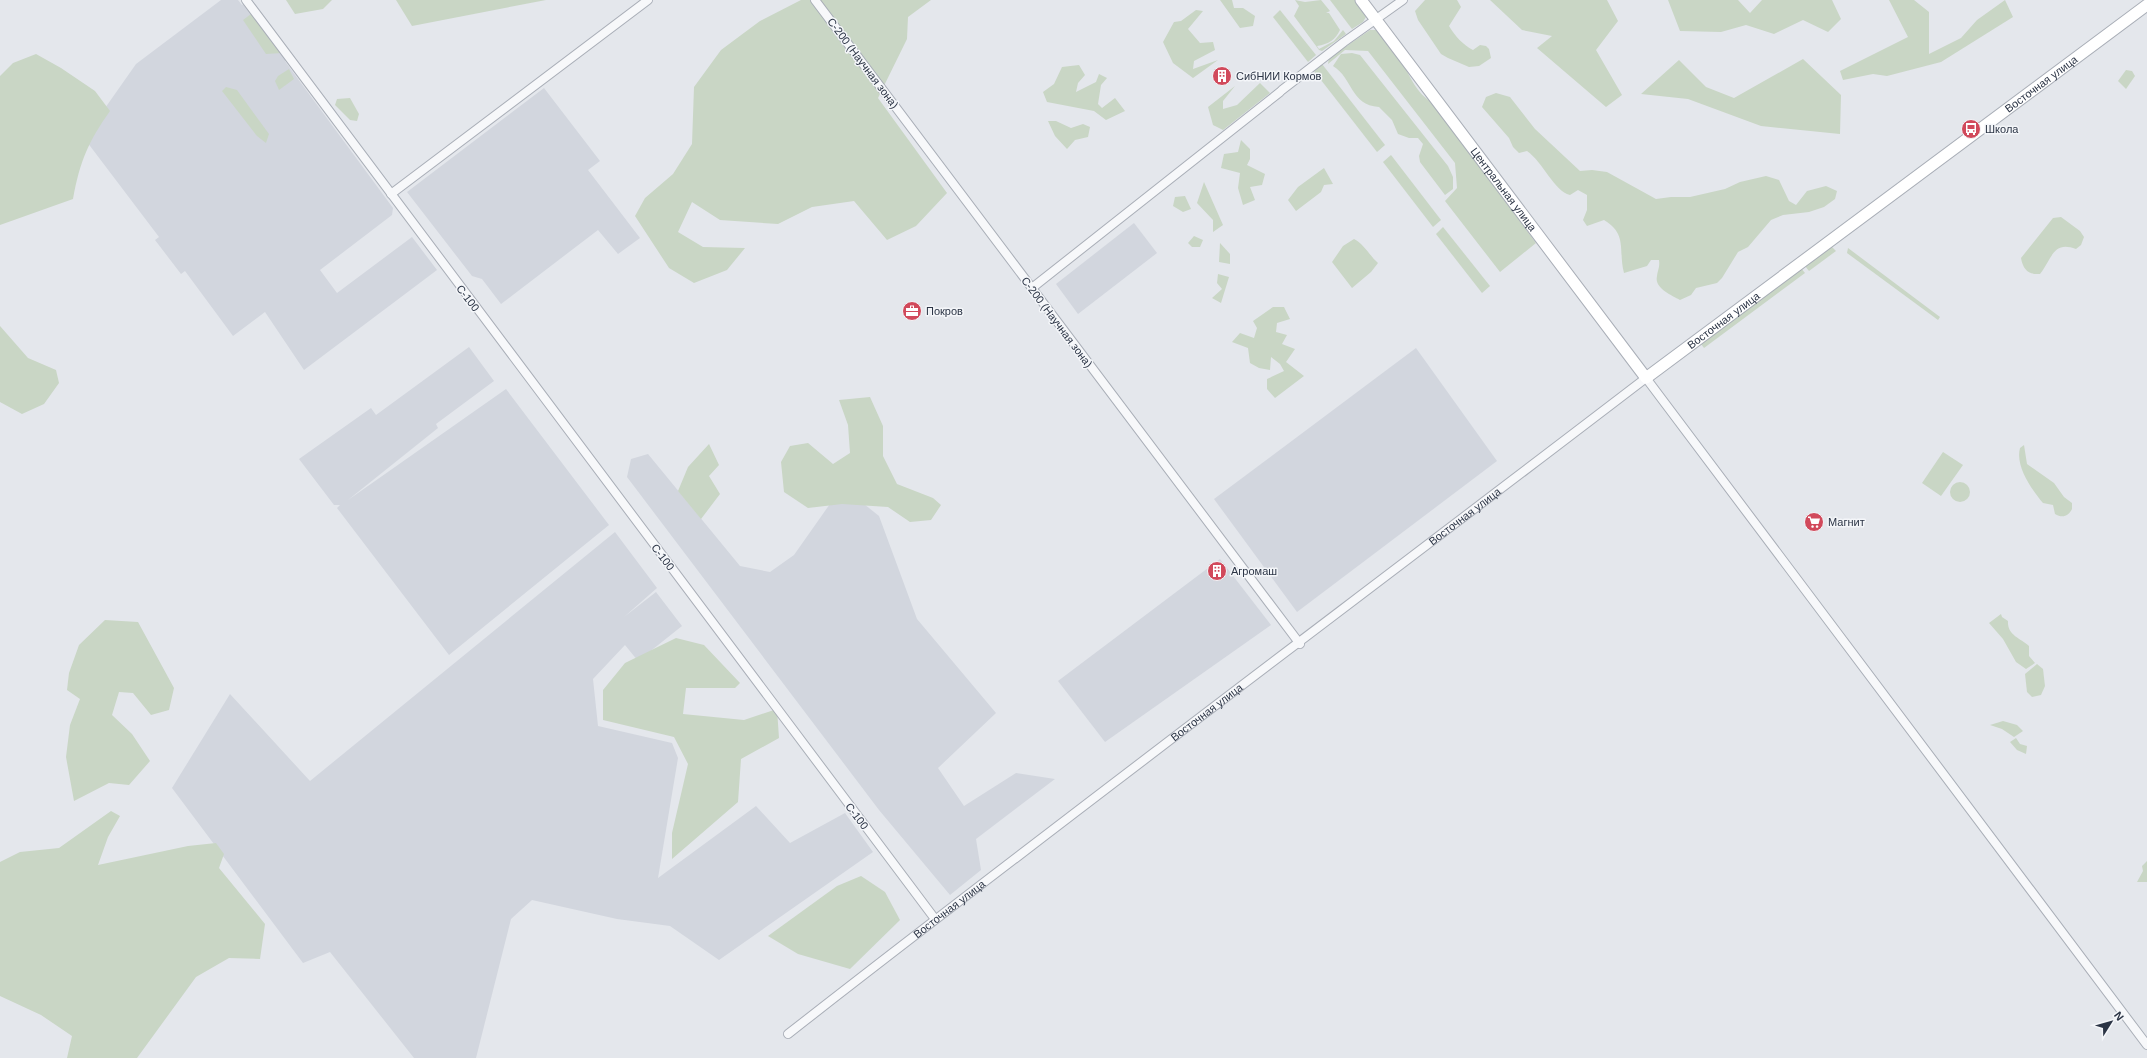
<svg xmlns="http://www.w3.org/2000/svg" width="2147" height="1058" font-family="Helvetica,sans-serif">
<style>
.built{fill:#d2d6de}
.green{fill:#c9d6c5}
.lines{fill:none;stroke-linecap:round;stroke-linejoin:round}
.street-casing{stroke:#a9aeb7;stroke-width:10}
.secondary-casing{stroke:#a9aeb7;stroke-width:13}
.street{stroke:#f7f8fa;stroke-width:8}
.secondary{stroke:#fff;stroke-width:11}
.labels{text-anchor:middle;stroke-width:3;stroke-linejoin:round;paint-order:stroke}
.street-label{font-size:11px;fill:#2b3445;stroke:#f4f6f9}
.poi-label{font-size:11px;fill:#2b3445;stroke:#f4f6f9;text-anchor:start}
</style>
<rect width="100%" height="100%" fill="#e4e7ec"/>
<g class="built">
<path d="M 221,0 L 238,0 L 242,5 L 246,2 L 286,54 L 285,61 L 287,64 L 393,208 L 392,215 L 320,270 L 337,293 L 412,237 L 437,270 L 304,370 L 265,312 L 233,336 L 185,271 L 181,274 L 155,240 L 159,237 L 84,138 L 136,64 Z"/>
<path d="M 544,88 L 600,161 L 588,170 L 640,238 L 618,254 L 598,230 L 501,304 L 482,279 L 472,276 L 407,192 Z"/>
<path d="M 1134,223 L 1157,253 L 1078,314 L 1056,284 Z"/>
<path d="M 469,347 L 494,381 L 436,424 L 438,428 L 348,500 L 506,389 L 609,525 L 449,655 L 337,508 L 340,505 L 334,505 L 299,459 L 371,408 L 376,415 Z"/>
<path d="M 1416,348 L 1497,461 L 1297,612 L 1214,499 Z"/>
<path d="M 648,454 L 740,566 L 770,572 L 794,555 L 832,501 L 839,484 L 879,516 L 917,619 L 996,713 L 938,768 L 964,806 L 1016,773 L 1055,779 L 976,839 L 981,870 L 950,895 L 879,810 L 627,477 L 631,459 Z"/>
<path d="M 615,532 L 657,588 L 624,617 L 656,592 L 682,626 L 638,661 L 625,645 L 593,679 L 598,726 L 672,743 L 678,758 L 658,878 L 756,806 L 790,843 L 845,813 L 873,852 L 719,960 L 670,926 L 617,919 L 532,900 L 511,919 L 476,1058 L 414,1058 L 330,952 L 303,963 L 172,788 L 230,694 L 310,781 Z"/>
<path d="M 1220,559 L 1271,625 L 1105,742 L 1058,681 Z"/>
</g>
<g class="green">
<path d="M 286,0 L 332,0 L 323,9 L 295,14 Z"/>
<path d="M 396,0 L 546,0 L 412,26 Z"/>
<path d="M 801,0 L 931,0 L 908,17 L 907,39 L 878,98 L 947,193 L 916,226 L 887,240 L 854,201 L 812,207 L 778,224 L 720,220 L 692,202 L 678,232 L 703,247 L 745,248 L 727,270 L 694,283 L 669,268 L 635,216 L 645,198 L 673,174 L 692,144 L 694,87 L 721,50 L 760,21 Z"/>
<path d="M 1220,0 L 1232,0 L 1234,8 L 1243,8 L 1255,16 L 1253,26 L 1240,28 Z"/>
<path d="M 1295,0 L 1305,2 L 1321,0 L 1330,11 L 1326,13 L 1329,13 L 1340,30 C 1335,40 1329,44 1317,46 L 1319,49 L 1334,41 L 1343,30 L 1346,34 L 1322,51 L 1319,50 L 1294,16 L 1299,6 Z"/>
<path d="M 1330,0 L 1355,0 L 1366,17 L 1363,22 L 1352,29 Z"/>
<path d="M 1425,0 L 1457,0 L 1461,7 L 1449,26 C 1455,36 1463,45 1473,50 L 1480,45 L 1486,46 L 1489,49 L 1491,58 L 1479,66 L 1469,67 L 1448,58 L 1441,54 L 1418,20 L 1415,11 Z"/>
<path d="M 1490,0 L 1607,0 L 1618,21 L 1596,50 L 1622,95 L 1606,107 L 1537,48 L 1552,36 L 1522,30 Z"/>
<path d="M 1668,0 L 1738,0 L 1750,13 L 1762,0 L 1832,0 L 1841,19 L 1828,32 L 1803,20 L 1774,34 L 1746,25 L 1721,32 L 1680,31 Z"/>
<path d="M 1889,0 L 1914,0 L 1929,12 L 1929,54 L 1961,38 L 1977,20 L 2005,0 L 2013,17 L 1941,62 L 1887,76 L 1873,74 L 1843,80 L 1840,71 L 1908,37 Z"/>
<path d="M 1196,10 L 1203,11 L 1188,29 L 1200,43 L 1213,42 L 1215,50 L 1194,61 L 1193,69 L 1218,60 L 1193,78 L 1173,63 L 1163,42 L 1174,22 L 1181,21 Z"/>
<path d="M 1280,10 L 1316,55 L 1308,62 L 1273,17 Z"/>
<path d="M 251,14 L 282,53 L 266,54 L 243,20 Z"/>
<path d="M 1370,30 L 1377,30 C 1385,40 1396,50 1402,62 C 1411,78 1416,93 1433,103 L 1536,243 L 1500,272 L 1445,201 L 1457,188 L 1455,163 L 1368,51 L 1345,50 L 1328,64 L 1329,58 Z"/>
<path d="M 1352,53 L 1360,55 L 1448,166 L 1453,177 L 1453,189 L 1445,195 L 1420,162 L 1419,156 L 1423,144 L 1418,138 L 1409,138 L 1398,134 L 1392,120 L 1379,107 C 1350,105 1353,78 1333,66 L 1341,54 Z"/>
<path d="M 36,54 L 61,68 L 95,91 L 110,111 C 88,142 80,161 73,199 L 0,225 L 0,76 L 13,63 Z"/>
<path d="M 1803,59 L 1841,95 L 1840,134 L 1761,126 L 1688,99 L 1641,94 L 1679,60 L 1706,87 L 1734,98 Z"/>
<path d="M 1322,64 L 1385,145 L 1377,152 L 1314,71 Z"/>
<path d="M 1079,65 L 1085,75 L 1078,83 L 1076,92 L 1096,82 L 1099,74 L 1107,78 L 1101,85 L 1098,104 L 1102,108 L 1115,98 L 1125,111 L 1106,120 L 1094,111 L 1047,102 L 1043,92 L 1054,84 L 1062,67 Z"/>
<path d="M 289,69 L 294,79 L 279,90 L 275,81 L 278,76 Z"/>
<path d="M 2126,70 L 2132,71 L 2135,76 L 2126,89 L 2118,81 Z"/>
<path d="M 1260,83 L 1270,93 L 1223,130 L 1213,125 L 1208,107 L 1235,86 L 1223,101 L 1223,109 L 1237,105 Z"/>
<path d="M 226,87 L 237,90 L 269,134 L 266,143 L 257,136 L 222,91 Z"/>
<path d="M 1496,93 L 1510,97 L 1535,129 L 1580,171 L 1592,170 L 1607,172 L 1656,199 L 1671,197 L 1690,197 L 1725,189 L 1740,182 L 1766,176 L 1779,180 L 1789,201 L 1796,205 L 1807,191 L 1826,186 L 1837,191 L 1835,199 L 1824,207 L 1809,212 L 1783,215 L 1771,220 L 1748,247 L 1738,252 L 1722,278 L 1717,283 L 1696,288 L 1691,295 L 1680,300 C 1671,295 1654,288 1657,276 C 1658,269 1660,267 1659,260 L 1651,260 L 1647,266 L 1624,273 C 1618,251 1628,234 1604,220 L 1587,226 L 1583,220 L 1587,210 L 1587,195 L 1578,190 L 1570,195 C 1554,191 1543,162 1527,151 L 1519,153 L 1513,147 L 1509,138 L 1482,107 L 1486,97 Z"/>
<path d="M 350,98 L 359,114 L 357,121 L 350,120 L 335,105 L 337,99 Z"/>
<path d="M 1048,121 L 1056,121 L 1071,128 L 1083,124 L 1090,127 L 1088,137 L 1075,140 L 1067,149 L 1055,136 Z"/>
<path d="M 1241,140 L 1250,149 L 1250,159 L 1247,165 L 1265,174 L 1262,185 L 1250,187 L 1255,200 L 1243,205 L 1238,188 L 1240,173 L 1221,168 L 1224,154 L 1238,152 Z"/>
<path d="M 1391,155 L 1441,220 L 1433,227 L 1383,162 Z"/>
<path d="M 1324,168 L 1333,184 L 1324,185 L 1321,192 L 1296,211 L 1288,200 L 1298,187 Z"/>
<path d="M 1204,182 L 1223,225 L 1213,232 L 1213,220 L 1197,203 Z"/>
<path d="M 1185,196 L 1191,209 L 1183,212 L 1173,206 L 1175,197 Z"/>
<path d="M 2061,217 L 2080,231 L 2084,237 L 2081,245 L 2076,249 C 2053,240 2052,259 2040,274 C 2029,275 2023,270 2021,258 L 2053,218 Z"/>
<path d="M 1443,227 L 1490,286 L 1482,293 L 1436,234 Z"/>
<path d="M 1194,236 L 1203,240 L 1200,247 L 1192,247 L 1188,243 Z"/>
<path d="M 1354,239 C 1364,244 1369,255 1378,263 L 1371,272 L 1352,288 L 1332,262 L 1343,246 Z"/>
<path d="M 1220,243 L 1230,254 L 1230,264 L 1219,262 Z"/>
<path d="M 1831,246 L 1836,251 L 1809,271 L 1805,266 Z"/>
<path d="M 1848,248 L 1940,317 L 1938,320 L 1847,253 Z"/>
<path d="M 1801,268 L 1805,273 L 1704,348 L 1701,344 Z"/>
<path d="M 1218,274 L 1229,277 L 1221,303 L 1212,298 L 1222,289 L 1217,283 Z"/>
<path d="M 1273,307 L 1284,307 L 1290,319 L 1277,323 L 1276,332 L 1287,335 L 1282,344 L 1295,349 L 1286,362 L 1304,376 L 1275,398 L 1267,389 L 1267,379 L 1284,371 L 1280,364 L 1271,357 L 1270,370 L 1259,368 L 1250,363 L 1248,348 L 1232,342 L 1240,333 L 1254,338 L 1257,328 L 1253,321 Z"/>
<path d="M 0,326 L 28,358 L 56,370 L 59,383 L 44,404 L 22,414 L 0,402 Z"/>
<path d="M 870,397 L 883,426 L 883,456 L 897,484 L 933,498 L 941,505 L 931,520 L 910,522 L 888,507 L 842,504 L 808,508 L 784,492 L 781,462 L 790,446 L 808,443 L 833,464 L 850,453 L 848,425 L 839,400 Z"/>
<path d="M 709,444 L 719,465 L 709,476 L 720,494 L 701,519 L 678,491 L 688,467 Z"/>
<path d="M 2024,445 L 2027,464 L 2054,483 L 2064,497 L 2072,503 L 2072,509 C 2068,517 2062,518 2055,514 L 2053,505 L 2043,503 C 2032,490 2015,466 2020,448 Z"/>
<path d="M 1943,452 L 1963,465 L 1941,496 L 1922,483 Z"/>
<circle cx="1960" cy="492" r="10"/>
<path d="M 2001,614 L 2002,617 L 2008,621 C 2007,635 2020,638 2029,646 L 2029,656 L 2035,663 L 2026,669 L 2016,662 L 2003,639 L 1989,623 Z"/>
<path d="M 105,620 L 138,622 L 174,688 L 169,710 L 151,715 L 133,693 L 119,692 L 112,715 L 132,734 L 150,761 L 129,785 L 109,783 L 74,801 L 66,757 L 70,725 L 80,699 L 67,690 L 69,673 L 79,645 Z"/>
<path d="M 676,638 L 704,645 L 740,683 L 735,688 L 686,688 L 683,714 L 744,720 L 777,709 L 779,738 L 741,759 L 738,802 L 672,859 L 672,833 L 688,764 L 674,737 L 603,720 L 603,690 L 625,663 Z"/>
<path d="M 2037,664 L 2043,669 L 2045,686 L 2041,695 L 2032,697 L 2027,692 L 2025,674 Z"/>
<path d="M 2003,721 L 2017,725 L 2023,731 L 2014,737 L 2002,729 L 1990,725 Z"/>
<path d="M 2016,738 L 2020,744 L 2027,746 L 2026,754 L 2017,750 L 2010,742 Z"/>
<path d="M 111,811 L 120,816 L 108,837 L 98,865 L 188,846 L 216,843 L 224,854 L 219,868 L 265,924 L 260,959 L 229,958 L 196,977 L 137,1058 L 67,1058 L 72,1036 L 41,1015 L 0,996 L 0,862 L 20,852 L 59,848 Z"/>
<path d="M 2147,861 L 2147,882 L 2137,882 L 2143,871 L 2142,866 Z"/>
<path d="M 861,876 L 885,892 L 900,920 L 850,969 L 798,954 L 768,936 L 837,886 Z"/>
</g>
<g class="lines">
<g class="street-casing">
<g id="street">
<path d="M 246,0 L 935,919"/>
<path d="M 815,0 L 1300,644"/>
<path d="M 1282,90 L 1344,42 L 1403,0"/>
<path d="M 391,194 L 648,0"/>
<path d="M 1032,288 L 1280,92"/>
<path id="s1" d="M 788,1034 C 1072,812 1360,597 1646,378 L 2147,1045"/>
</g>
</g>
<g class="secondary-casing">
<g id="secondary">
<path id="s2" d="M 1361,0 L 1646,378 L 2147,5"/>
</g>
</g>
<use href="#street" class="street"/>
<use href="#secondary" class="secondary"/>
</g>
<defs>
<g id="building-disc" transform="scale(1)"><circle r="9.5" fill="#d1495b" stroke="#f4f6f9"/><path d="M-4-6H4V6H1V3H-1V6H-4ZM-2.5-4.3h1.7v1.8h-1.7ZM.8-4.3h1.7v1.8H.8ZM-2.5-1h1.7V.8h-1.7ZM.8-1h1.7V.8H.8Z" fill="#fff"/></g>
<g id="bus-disc" transform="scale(1)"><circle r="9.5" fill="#d1495b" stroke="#f4f6f9"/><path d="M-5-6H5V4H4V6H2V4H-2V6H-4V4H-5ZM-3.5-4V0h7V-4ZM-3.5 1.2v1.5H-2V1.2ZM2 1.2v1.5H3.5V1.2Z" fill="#fff"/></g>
<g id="office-disc" transform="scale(1)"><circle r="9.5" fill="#d1495b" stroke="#f4f6f9"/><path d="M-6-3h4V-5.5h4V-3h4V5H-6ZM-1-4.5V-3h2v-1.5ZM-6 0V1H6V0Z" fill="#fff"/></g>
<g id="supermarket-disc" transform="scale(1)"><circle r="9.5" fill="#d1495b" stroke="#f4f6f9"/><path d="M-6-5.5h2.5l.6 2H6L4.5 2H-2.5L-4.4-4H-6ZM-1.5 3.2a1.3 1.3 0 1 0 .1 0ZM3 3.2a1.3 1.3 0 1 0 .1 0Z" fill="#fff"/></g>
</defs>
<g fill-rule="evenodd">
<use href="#building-disc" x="1222" y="76"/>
<use href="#bus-disc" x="1971" y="129"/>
<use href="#office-disc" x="912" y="311"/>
<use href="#supermarket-disc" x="1814" y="522"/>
<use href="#building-disc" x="1217" y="571"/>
</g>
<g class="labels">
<g class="street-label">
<text transform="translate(863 63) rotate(53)" y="4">С-200 (Научная зона)</text>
<text dy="4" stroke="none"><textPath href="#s2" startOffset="966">Восточная улица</textPath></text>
<text dy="4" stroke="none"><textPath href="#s2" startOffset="237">Центральная улица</textPath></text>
<text transform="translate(468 298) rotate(53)" y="4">С-100</text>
<text dy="4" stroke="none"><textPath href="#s2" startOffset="570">Восточная улица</textPath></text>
<text transform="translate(1057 322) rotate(53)" y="4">С-200 (Научная зона)</text>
<text dy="4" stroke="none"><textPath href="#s1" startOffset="852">Восточная улица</textPath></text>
<text transform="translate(663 557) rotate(53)" y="4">С-100</text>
<text dy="4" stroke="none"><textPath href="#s1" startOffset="528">Восточная улица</textPath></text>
<text transform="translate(857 816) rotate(53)" y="4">С-100</text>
<text dy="4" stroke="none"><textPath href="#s1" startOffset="204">Восточная улица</textPath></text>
</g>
<g class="poi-label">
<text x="1236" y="80">СибНИИ Кормов</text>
<text x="1985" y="133">Школа</text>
<text x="926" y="315">Покров</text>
<text x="1828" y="526">Магнит</text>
<text x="1231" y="575">Агромаш</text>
</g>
</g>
<g transform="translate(2111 1022) rotate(53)" stroke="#f4f6f9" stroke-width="3" paint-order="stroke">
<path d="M0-3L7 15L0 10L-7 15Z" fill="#2b3445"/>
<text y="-6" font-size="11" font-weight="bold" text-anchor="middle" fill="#2b3445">N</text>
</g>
</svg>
